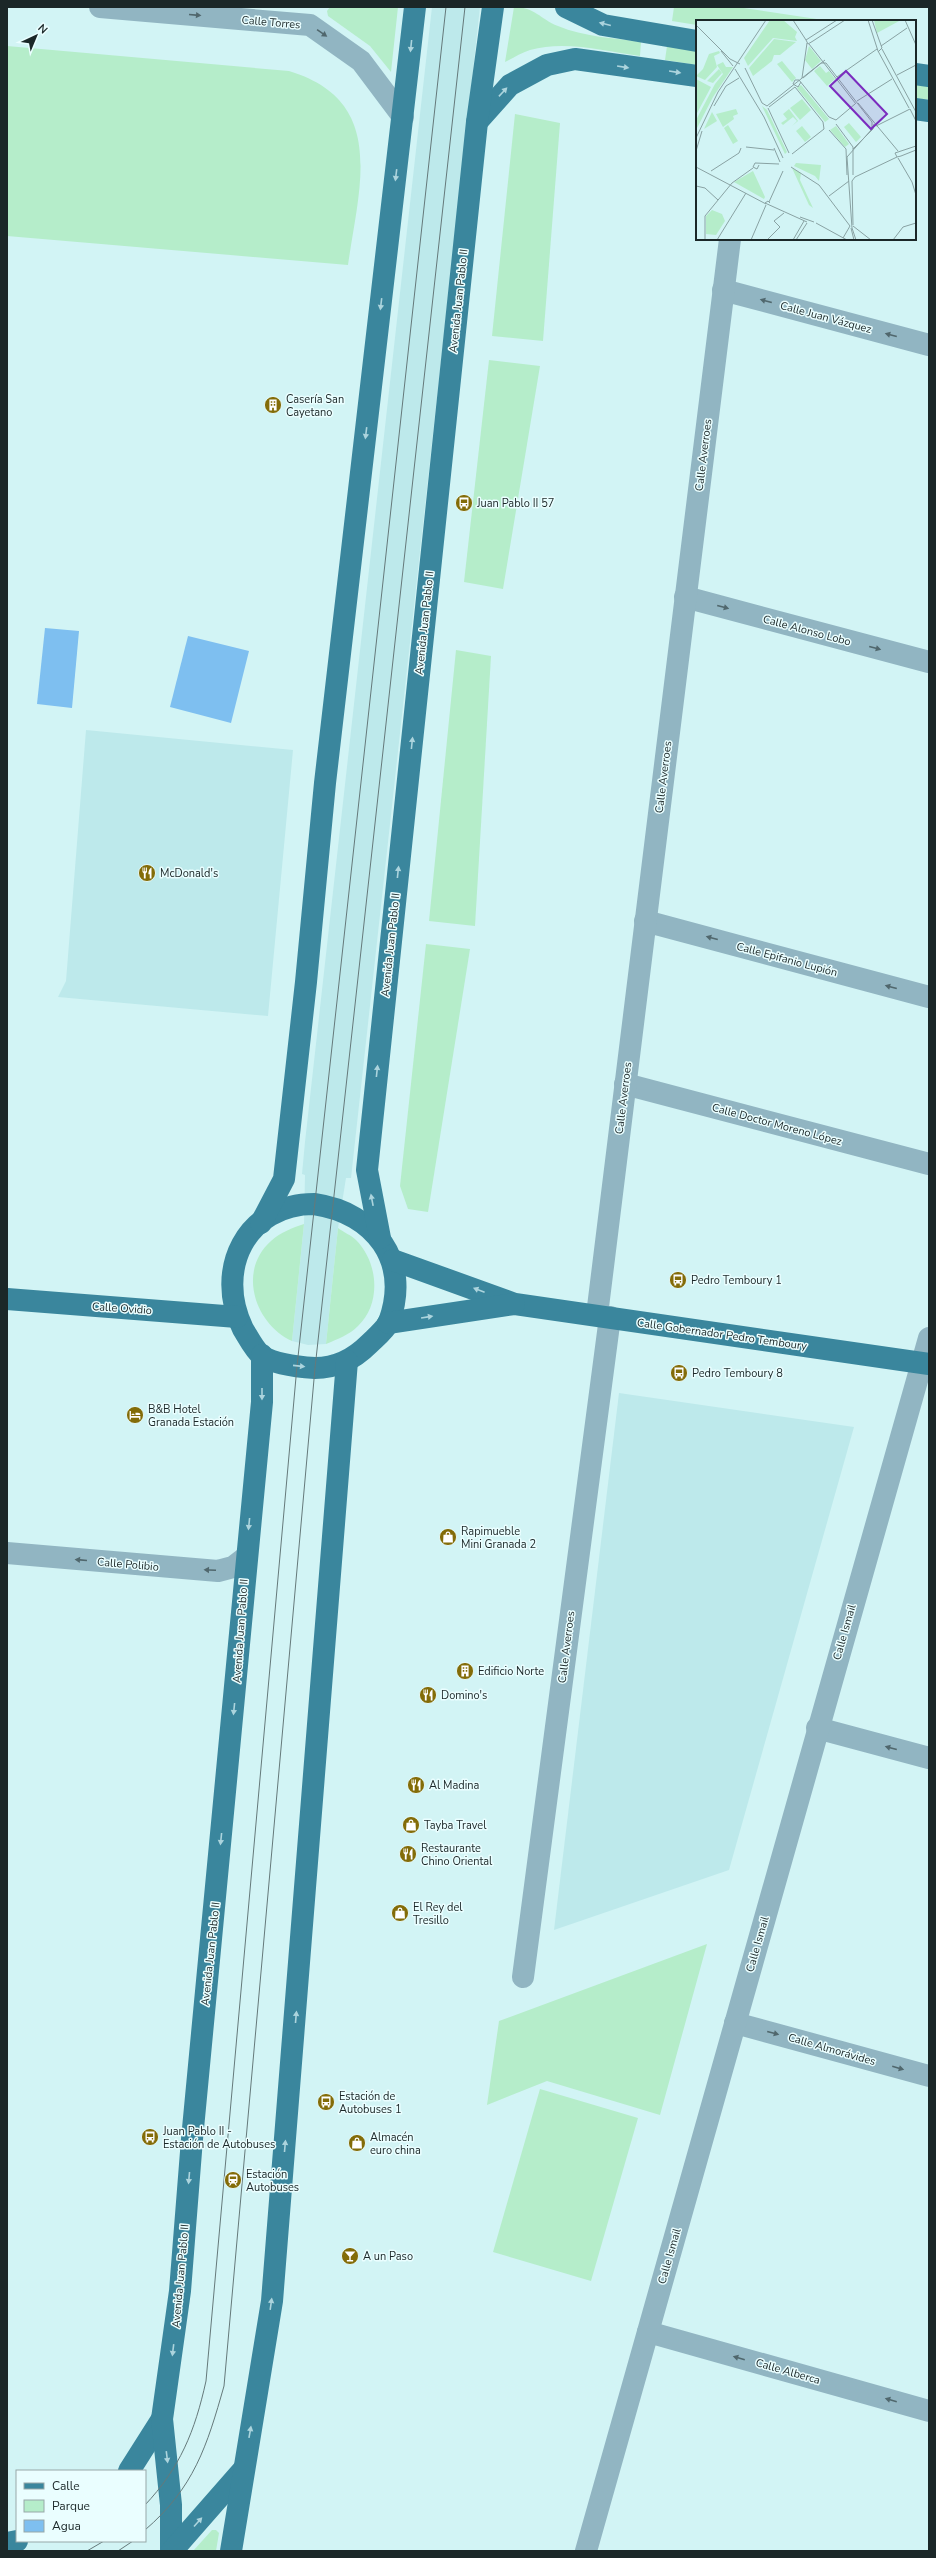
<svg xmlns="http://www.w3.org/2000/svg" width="936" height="2558" font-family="'Nunito Sans',sans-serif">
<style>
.built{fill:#bde9eb}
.green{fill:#b5edca}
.water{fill:#7ebff0}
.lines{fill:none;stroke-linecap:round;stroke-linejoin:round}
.minor{stroke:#91b5c2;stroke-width:22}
.major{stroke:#3a869d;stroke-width:22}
.tram{stroke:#65797a;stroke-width:1}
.oneway{fill:#50676d}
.oneway2{fill:#acd4dd}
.labels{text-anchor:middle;stroke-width:3;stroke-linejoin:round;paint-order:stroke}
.street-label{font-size:11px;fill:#1b2728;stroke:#eafeff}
.poi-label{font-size:11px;fill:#1b2728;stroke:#eafeff;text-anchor:start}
.inset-road{fill:none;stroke:#89a2a3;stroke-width:1}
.view{fill:#7b2cbf;fill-opacity:0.15;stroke:#7b2cbf;stroke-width:2}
.inset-edge{fill:none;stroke:#1b2728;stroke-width:2}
</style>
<rect width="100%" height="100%" fill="#d2f4f5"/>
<g class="built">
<path d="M 432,7 L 480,7 L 351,1178 L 346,1178 L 338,1228 L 326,1344 L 308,1345 L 292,1341 L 304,1224 L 305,1175 L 302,1174 L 305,1142 Z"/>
<path d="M 86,730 L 293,750 L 268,1016 L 58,997 L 66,981 Z"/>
<path d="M 619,1393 L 854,1427 L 729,1870 L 554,1930 Z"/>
</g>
<g class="green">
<path d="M 330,7 L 398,7 L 391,72 L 370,46 L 328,16 L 327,11 Z"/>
<path d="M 514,7 C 535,7 540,19 558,26 C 584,37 614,38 641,42 L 640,56 C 604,51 565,40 530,50 C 521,53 513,58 505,62 Z"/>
<path d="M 674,7 L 737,7 L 830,21 L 697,21 L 697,25 L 672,21 Z"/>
<path d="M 7,46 L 289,71 C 388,101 359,186 348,265 L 7,236 Z"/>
<path d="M 667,46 L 697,50 L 697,65 L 665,60 Z"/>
<path d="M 915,81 L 929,83 L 929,100 L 915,98 Z"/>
<path d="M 515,114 L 560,123 L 543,341 L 492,336 Z"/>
<path d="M 489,360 L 540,366 L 503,589 L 464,582 Z"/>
<path d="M 456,650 L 491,656 L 475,926 L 429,921 Z"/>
<path d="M 426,944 L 470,949 L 428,1212 L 408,1209 L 400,1186 Z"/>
<path d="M 304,1224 L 292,1341 C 255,1324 237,1271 271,1241 C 281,1232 292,1228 304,1224 Z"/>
<path d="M 338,1228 C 343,1232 351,1235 356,1240 C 378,1262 382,1303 358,1326 C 349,1335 338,1339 326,1344 Z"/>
<path d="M 707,1944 L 660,2115 L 547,2081 L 487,2105 L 499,2021 Z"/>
<path d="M 540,2089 L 638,2118 L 591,2281 L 493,2252 Z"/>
<path d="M 212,2530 L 216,2530 L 219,2533 L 216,2551 L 193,2551 Z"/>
</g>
<g class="water">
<path d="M 45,628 L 79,631 L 72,708 L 37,704 Z"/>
<path d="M 188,636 L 249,651 L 231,723 L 170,707 Z"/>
</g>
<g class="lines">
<g class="minor">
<path d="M 100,7 L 310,25 L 361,61 L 403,117"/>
<path d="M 723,290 L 929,345"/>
<path d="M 685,597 L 929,662"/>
<path d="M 645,921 L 929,997"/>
<path d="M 625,1084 L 929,1164"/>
<path d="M 597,1315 L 730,239"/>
<path d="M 7,1553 L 218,1571 L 233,1567 L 246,1557"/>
<path d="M 817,1728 L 929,1758"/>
<path d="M 523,1977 L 610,1317"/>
<path d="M 735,2023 L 929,2076"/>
<path d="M 648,2332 L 929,2411"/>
<path d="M 586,2551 L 929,1338"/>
</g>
<g class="major">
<path d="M 566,7 L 603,25 L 697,41"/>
<path d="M 915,74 L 929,76"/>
<path d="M 915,109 L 929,111"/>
<path d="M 477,122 L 510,85 L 547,65 L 575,59 L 697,76"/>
<path d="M 314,1204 C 375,1213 411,1261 389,1322 C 385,1330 375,1338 369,1344 C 354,1359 336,1368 315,1368 C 299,1367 276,1365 262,1356 C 255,1351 248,1337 243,1329 C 214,1270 246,1204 314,1204 Z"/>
<path d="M 261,1223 L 284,1179 L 306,982 L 325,783 L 415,7"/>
<path d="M 380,1238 L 367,1170 L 477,122 L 493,7"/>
<path d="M 393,1260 L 515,1304 L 929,1364"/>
<path d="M 7,1299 L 237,1317"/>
<path d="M 388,1323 L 514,1304"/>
<path d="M 129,2471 L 162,2419"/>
<path d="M 7,2543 L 17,2541"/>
<path d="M 171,2551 L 171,2505 L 162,2419 L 180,2291 L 192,2139 L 262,1402 L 262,1355"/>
<path d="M 172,2551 L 243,2470"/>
<path d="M 231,2551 L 272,2301 L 347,1361"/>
</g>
<g class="tram">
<path d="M 145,2505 C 180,2468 195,2431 206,2381 L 297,1366 L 446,7"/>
<path d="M 145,2530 C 194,2488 207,2446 224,2386 L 315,1368 L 465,7"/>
<path d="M 87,2551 L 104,2541"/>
<path d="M 118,2551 L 133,2541"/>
</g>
</g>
<defs><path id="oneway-solid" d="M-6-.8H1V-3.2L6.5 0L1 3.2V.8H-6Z"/></defs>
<g class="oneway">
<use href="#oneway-solid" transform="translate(195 15) rotate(5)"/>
<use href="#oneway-solid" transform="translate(322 33) rotate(35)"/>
<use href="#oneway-solid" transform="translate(766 301) rotate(-165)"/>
<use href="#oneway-solid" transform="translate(891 335) rotate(-165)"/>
<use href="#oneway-solid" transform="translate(723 607) rotate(15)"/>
<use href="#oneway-solid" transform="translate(875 648) rotate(15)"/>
<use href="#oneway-solid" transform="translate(712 938) rotate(-165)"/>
<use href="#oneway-solid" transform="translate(891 987) rotate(-165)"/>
<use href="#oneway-solid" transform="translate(81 1560) rotate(-175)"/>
<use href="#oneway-solid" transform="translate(210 1570) rotate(-178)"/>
<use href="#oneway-solid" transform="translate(891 1748) rotate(-165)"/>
<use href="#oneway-solid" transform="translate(773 2033) rotate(15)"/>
<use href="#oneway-solid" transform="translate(898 2068) rotate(16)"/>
<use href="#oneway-solid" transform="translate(739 2358) rotate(-164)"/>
<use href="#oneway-solid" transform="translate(891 2400) rotate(-164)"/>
</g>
<g class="oneway2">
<use href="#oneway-solid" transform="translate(605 24) rotate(-166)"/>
<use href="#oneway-solid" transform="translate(411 46) rotate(96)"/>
<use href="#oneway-solid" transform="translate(623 67) rotate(9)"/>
<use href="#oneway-solid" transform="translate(675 72) rotate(9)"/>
<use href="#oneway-solid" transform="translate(503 92) rotate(-47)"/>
<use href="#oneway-solid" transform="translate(396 175) rotate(97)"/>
<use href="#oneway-solid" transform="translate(381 304) rotate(97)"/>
<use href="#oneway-solid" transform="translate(366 433) rotate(97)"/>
<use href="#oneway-solid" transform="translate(412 743) rotate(-84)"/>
<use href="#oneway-solid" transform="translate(398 872) rotate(-84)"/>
<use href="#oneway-solid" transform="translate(377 1071) rotate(-84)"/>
<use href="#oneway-solid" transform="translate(372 1200) rotate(-101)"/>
<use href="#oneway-solid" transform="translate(479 1290) rotate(-159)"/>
<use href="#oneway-solid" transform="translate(427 1317) rotate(-9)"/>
<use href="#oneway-solid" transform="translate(299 1366) rotate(6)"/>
<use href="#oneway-solid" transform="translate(262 1394) rotate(90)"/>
<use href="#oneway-solid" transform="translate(249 1524) rotate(96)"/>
<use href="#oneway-solid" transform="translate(234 1709) rotate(96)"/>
<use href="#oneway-solid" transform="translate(221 1839) rotate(96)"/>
<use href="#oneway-solid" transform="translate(296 2017) rotate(-85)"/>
<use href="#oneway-solid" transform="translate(285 2146) rotate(-85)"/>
<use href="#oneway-solid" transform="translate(189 2178) rotate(95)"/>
<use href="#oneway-solid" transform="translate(271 2304) rotate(-82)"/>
<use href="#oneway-solid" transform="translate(173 2350) rotate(97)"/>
<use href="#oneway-solid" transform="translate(250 2432) rotate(-80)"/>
<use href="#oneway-solid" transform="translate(167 2457) rotate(83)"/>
<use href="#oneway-solid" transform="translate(198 2522) rotate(-48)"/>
</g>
<defs>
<g id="building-disc" transform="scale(0.9)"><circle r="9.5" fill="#836c08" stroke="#eafeff"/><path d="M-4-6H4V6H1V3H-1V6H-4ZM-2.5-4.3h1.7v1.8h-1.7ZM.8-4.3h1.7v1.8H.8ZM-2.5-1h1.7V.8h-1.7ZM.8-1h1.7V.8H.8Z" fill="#fff"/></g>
<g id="bus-disc" transform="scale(0.9)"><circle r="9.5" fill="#836c08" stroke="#eafeff"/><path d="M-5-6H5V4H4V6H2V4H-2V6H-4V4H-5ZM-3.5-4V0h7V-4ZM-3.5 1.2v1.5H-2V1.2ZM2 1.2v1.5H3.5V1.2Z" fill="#fff"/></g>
<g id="restaurant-disc" transform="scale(0.9)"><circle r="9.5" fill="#836c08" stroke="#eafeff"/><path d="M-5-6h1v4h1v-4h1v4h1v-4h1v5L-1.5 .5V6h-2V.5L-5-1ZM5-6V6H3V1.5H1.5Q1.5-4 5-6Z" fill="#fff"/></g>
<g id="hotel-disc" transform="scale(0.9)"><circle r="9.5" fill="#836c08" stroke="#eafeff"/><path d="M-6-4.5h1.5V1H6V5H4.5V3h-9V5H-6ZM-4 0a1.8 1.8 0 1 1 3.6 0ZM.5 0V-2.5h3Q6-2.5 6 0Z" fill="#fff"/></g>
<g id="shop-disc" transform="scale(0.9)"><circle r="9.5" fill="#836c08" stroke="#eafeff"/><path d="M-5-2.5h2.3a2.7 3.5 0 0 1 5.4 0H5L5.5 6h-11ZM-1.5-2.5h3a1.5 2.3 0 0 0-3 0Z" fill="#fff"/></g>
<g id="station-disc" transform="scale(0.9)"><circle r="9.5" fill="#836c08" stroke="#eafeff"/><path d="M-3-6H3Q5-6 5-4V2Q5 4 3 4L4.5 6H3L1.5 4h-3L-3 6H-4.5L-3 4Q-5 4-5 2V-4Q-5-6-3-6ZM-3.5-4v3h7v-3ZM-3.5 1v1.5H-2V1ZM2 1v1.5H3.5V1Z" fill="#fff"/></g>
<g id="bar-disc" transform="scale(0.9)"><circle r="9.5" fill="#836c08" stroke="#eafeff"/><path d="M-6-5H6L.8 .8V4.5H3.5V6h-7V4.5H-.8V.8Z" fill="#fff"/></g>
</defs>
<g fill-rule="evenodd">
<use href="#building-disc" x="273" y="405"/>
<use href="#bus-disc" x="464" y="503"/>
<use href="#restaurant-disc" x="147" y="873"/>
<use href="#bus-disc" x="678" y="1280"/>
<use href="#bus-disc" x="679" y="1373"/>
<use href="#hotel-disc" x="135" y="1415"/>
<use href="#shop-disc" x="448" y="1537"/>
<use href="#building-disc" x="465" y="1671"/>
<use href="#restaurant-disc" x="428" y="1695"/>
<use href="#restaurant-disc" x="416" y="1785"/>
<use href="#shop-disc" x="411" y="1825"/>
<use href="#restaurant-disc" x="408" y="1854"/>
<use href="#shop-disc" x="400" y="1913"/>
<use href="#bus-disc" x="326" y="2102"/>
<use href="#bus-disc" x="150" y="2137"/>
<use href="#shop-disc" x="357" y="2143"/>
<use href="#station-disc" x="233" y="2180"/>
<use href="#bar-disc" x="350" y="2256"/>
</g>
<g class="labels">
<g class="street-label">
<text transform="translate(271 22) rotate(5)" y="4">Calle Torres</text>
<text transform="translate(458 301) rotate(-84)" y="4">Avenida Juan Pablo II</text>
<text transform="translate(826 317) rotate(15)" y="4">Calle Juan Vázquez</text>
<text transform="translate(703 455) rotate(-83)" y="4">Calle Averroes</text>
<text transform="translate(424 623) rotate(-84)" y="4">Avenida Juan Pablo II</text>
<text transform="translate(807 630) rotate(15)" y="4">Calle Alonso Lobo</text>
<text transform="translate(663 777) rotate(-83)" y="4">Calle Averroes</text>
<text transform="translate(390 945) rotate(-84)" y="4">Avenida Juan Pablo II</text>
<text transform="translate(787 959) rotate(15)" y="4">Calle Epifanio Lupión</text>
<text transform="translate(623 1098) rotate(-83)" y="4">Calle Averroes</text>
<text transform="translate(777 1124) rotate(15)" y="4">Calle Doctor Moreno López</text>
<text transform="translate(122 1308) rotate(4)" y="4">Calle Ovidio</text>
<text transform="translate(722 1334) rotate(8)" y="4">Calle Gobernador Pedro Temboury</text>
<text transform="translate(128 1564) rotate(5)" y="4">Calle Polibio</text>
<text transform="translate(240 1631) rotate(-86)" y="4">Avenida Juan Pablo II</text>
<text transform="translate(844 1632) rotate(-74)" y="4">Calle Ismail</text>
<text transform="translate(566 1647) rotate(-83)" y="4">Calle Averroes</text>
<text transform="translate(757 1944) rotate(-74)" y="4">Calle Ismail</text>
<text transform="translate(210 1954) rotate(-84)" y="4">Avenida Juan Pablo II</text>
<text transform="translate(832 2049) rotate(16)" y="4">Calle Almorávides</text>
<text transform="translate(669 2256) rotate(-74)" y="4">Calle Ismail</text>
<text transform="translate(180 2276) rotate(-85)" y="4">Avenida Juan Pablo II</text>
<text transform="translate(788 2371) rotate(16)" y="4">Calle Alberca</text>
</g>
<g class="poi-label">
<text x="286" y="403">Casería San<tspan x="286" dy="13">Cayetano</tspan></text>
<text x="477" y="507">Juan Pablo II 57</text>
<text x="160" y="877">McDonald's</text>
<text x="691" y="1284">Pedro Temboury 1</text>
<text x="692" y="1377">Pedro Temboury 8</text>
<text x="148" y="1413">B&amp;B Hotel<tspan x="148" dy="13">Granada Estación</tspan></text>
<text x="461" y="1535">Rapimueble<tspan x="461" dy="13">Mini Granada 2</tspan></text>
<text x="478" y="1675">Edificio Norte</text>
<text x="441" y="1699">Domino's</text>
<text x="429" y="1789">Al Madina</text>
<text x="424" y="1829">Tayba Travel</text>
<text x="421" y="1852">Restaurante<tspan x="421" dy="13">Chino Oriental</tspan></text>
<text x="413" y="1911">El Rey del<tspan x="413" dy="13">Tresillo</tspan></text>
<text x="339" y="2100">Estación de<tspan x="339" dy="13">Autobuses 1</tspan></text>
<text x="163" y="2135">Juan Pablo II -<tspan x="163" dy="13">Estación de Autobuses</tspan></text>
<text x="370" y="2141">Almacén<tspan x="370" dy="13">euro china</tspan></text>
<text x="246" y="2178">Estación<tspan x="246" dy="13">Autobuses</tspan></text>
<text x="363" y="2260">A un Paso</text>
</g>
</g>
<g transform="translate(696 20)">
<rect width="220" height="220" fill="#d2f4f5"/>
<path d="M 74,0 L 87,0 L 101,12 L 99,17 L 101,21 L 77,18 L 52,46 L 48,38 ZM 178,0 L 205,0 L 181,13 ZM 78,19 L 100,22 L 84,35 L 78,35 L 76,41 L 57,56 L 53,48 ZM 113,26 L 125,41 L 116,49 L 109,40 ZM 23,31 L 24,33 L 18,36 L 21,47 L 9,60 L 0,56 L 7,49 L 13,34 ZM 86,41 L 100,58 L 96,62 L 81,44 ZM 27,42 L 30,47 L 37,47 L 17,77 L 0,110 L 0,100 L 19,64 L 27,54 L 21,45 ZM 124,46 L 130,53 L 133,51 L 139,59 L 131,66 L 118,51 ZM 23,49 L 26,53 L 17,63 L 11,61 ZM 0,59 L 15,67 L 0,95 ZM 105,65 L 133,99 L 129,102 L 101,68 ZM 106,79 L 115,90 L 104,100 L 94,88 ZM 66,86 L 71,90 L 91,132 L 89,134 ZM 40,89 L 42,94 L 37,96 L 38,99 L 27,107 L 20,94 ZM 93,89 L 102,101 L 96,106 L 101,101 L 97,97 L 87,105 L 85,103 L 91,99 L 87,94 ZM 16,92 L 21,101 L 8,109 ZM 153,103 L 165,117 L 160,122 L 148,107 ZM 32,105 L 42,121 L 37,124 L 28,108 ZM 106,106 L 115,117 L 109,122 L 100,111 ZM 140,106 L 153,124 L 149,127 L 134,110 ZM 100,143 L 125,145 L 123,161 L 119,156 L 98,146 ZM 96,148 L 105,153 L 104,160 L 117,188 L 113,185 ZM 57,151 L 69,177 L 68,179 L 38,162 ZM 16,190 L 26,194 L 29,201 L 20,215 L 10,214 L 10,196 Z" fill="#b5edca"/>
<path class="inset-road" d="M 97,0 L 110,20M 172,0 L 182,31 L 213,88M 176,0 L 186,28 L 182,32M 209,0 L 220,25M 0,5 L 34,39 L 44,44M 117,21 L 112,24 L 110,20 L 141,0M 117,21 L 149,0M 113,24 L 160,84M 185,26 L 211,8M 186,29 L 200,55M 25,31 L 37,46M 49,48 L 66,83 L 71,86 L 125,43 L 130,43 L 176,102 L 176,109 L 151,137 L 156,208 L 160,220M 39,49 L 68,97 L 87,138M 200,55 L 220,92M 201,55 L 220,45M 141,57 L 181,29M 106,58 L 111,23M 107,58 L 129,40M 105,62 L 102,67 L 97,64 L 99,60 L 103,60 L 133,97 L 140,100M 99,67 L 127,102 L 128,109M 161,81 L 196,59M 162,83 L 202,131M 18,86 L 30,66 L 43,58M 73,87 L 99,67M 72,88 L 93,133M 214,89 L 220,101M 140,100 L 159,84M 140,104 L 157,127 L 157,155M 180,106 L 214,89M 133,110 L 150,129 L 151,155M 0,118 L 22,72 L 70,0M 50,127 L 78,130M 78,128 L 84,142M 157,129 L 177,109 L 178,104M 0,131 L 6,111M 96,134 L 128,109M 205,136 L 201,137 L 199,133 L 220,126M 205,136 L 220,130M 202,138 L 216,162 L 220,175M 63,145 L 61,149 L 57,147 L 59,143 L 83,144M 0,147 L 70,184M 95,147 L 123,165 L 154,206M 15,151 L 43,133 L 45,128M 156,161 L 159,157 L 201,137M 156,161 L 157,205M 0,166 L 9,168 L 22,180M 133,176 L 153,161M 73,182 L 87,151M 74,183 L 72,181 L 69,183 L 111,202M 104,197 L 118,202M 120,203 L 151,220M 157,206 L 175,220M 155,208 L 158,220M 147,218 L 154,206M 9,220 L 9,196 L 36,163 L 57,148M 21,220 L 50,173M 55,220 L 70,185M 71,220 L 84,207 L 78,201 L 88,193M 97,220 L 108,201M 100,220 L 111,203M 197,220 L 207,207 L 220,203"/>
<path class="view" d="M 150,51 L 191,94 L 175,109 L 134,66 Z"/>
<rect width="220" height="220" class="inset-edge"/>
</g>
<rect width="936" height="2558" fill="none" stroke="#1b2728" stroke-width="16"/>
<rect x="16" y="2470" width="130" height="72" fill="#eafeff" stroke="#97a8a9"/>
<rect x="24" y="2483" width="20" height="6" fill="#3a869d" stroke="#97a8a9"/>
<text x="52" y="2490" font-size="12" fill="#1b2728">Calle</text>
<rect x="24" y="2500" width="20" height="12" fill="#b5edca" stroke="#97a8a9"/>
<text x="52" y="2510" font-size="12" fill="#1b2728">Parque</text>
<rect x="24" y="2520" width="20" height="12" fill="#7ebff0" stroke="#97a8a9"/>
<text x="52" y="2530" font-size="12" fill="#1b2728">Agua</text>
<g transform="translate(36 36) rotate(44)" stroke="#eafeff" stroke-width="3" paint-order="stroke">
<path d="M0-3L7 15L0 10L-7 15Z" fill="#1b2728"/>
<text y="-6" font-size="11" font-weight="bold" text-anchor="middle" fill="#1b2728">N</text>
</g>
</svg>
